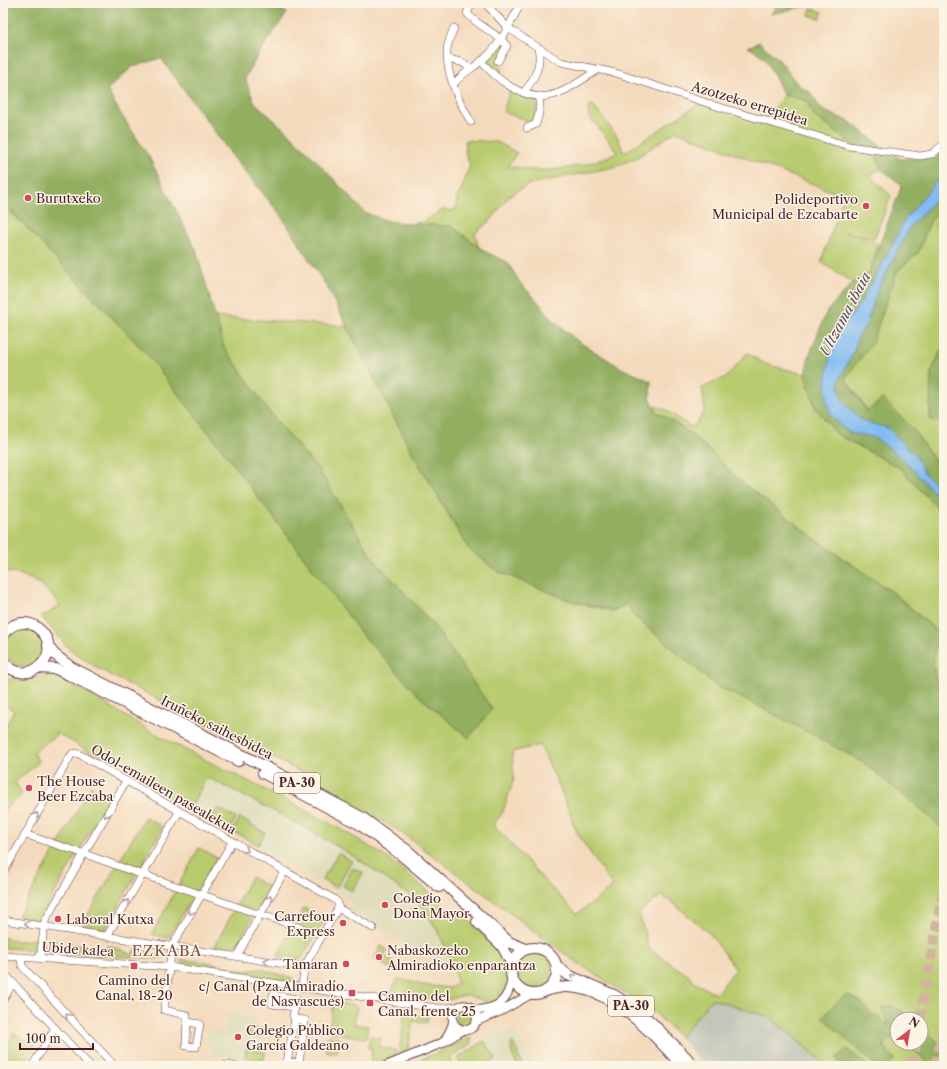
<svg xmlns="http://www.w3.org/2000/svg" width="947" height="1069" font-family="'Libre Caslon Text',serif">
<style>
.built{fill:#dfddbb}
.industrial{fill:#c3c6b9}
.green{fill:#b8cb6e;stroke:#81754c;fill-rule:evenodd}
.forest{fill:#92af61;stroke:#6e6746}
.water{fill:#81bbf2;stroke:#666d8e}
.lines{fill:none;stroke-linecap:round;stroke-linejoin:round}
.highway-tunnel{stroke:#d2b59f;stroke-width:10;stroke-dasharray:10 5;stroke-linecap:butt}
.minor-casing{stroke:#643b41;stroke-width:8}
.major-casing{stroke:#643b41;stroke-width:10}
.highway-casing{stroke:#643b41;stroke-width:12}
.minor{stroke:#fff;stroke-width:7}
.major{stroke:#fff;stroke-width:8}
.highway{stroke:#fff;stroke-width:10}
.oneway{stroke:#ae9aa0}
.poi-dot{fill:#d1495b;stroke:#fcf5e5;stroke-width:1.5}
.labels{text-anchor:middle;stroke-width:3;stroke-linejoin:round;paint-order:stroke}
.shield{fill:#fcf5e5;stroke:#7f5f63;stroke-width:1}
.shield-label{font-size:12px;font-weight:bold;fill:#4a1f2b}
.street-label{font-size:13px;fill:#4a1f2b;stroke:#fcf5e5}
.poi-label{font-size:13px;fill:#4a1f2b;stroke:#fcf5e5;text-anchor:start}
.water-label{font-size:14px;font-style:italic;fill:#5a4e67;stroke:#fcf5e5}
.quarter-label{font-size:15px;letter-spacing:1px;fill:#7b514c;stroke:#fcf5e5}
</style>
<rect width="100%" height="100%" fill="#fcf5e5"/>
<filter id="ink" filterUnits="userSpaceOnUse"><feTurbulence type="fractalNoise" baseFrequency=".025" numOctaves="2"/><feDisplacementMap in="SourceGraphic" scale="8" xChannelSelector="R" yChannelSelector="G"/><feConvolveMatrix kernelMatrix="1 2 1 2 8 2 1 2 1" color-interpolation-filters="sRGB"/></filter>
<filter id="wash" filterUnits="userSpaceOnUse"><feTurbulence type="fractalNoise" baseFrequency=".012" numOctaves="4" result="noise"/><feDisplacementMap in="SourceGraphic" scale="16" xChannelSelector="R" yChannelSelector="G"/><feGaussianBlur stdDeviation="0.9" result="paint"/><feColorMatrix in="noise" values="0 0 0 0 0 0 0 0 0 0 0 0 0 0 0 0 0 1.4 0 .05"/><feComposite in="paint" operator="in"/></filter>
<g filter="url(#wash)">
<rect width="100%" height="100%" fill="#f4dabc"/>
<g class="built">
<path d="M 207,777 L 312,832 L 292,866 L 190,808 Z"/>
<path d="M 315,833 L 338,846 L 371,868 L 416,901 L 432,923 L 442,942 L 455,972 L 347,910 L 352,900 L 296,868 Z"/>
<path d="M 228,1013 L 257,1017 L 256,1026 L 270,1028 L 265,1063 L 212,1055 L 213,1049 L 207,1048 L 208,1030 L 225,1032 Z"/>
<path d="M 513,1030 L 537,1066 L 485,1066 L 496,1059 L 483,1039 L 496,1032 Z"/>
</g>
<path class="industrial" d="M 712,999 L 771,1018 L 828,1066 L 704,1066 L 680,1037 Z"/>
<g class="green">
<path d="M 811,8 L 823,12 L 820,19 L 809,15 Z"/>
<path d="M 502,38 L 507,46 L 498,61 L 499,66 L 502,69 L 498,76 L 481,61 Z"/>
<path d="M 511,87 L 538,97 L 535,120 L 529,121 L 503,112 Z"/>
<path d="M 784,95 L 807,101 L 813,115 L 856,147 L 877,157 L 881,169 L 870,175 L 891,196 L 874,239 L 845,232 L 879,244 L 868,275 L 853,283 L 821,262 L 844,196 L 676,131 L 636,158 L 614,167 L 530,184 L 509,196 L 491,220 L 475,233 L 478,246 L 451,226 L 411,224 L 424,221 L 445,209 L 451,211 L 456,209 L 457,197 L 460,193 L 470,165 L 465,152 L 466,140 L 497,142 L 517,153 L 508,166 C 516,167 524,169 532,170 C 558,172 595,164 617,152 L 603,133 L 589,117 L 588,107 L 592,104 L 617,136 L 624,153 L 697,105 L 701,104 L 768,118 Z"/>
<path d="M 3,203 L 145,352 L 221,448 L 361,633 L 419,696 L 469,738 L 432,623 L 374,560 L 320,472 L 270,413 L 224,347 L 215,317 L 347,326 L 413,454 L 468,548 L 497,571 L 571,601 L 613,611 L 627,604 L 715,685 L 778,716 L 863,762 L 930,817 L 944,831 L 944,1066 L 828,1066 L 771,1018 L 712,999 L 680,1037 L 654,1012 L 569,957 L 405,835 L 305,774 L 99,669 L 68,648 L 41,616 L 49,613 L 60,605 L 42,585 L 22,575 L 3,571 ZM 540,745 L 562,793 L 577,833 L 613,887 L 577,914 L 546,882 L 493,824 L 502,814 L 514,779 L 512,752 ZM 661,895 L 672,902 L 710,934 L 736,969 L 716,994 L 695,983 L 688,975 L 649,949 L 639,913 ZM 897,1019 L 921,1019 L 921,1043 L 897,1043 Z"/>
<path d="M 944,205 L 944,344 L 931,373 L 930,419 L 944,423 L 944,474 L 912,428 L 883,399 L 868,411 L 845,378 L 872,343 L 897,271 L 918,253 L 930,221 Z"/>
<path d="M 747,353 L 765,364 L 805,374 L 815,407 L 838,435 L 900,468 L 944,515 L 944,698 C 930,674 932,659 939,633 L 892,591 L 847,563 L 745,485 L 695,437 L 664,416 L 657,413 L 653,405 L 666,410 L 691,427 L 696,424 L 705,410 L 702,388 L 727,377 Z"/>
<circle cx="24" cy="647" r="19"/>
<path d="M 47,675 C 67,680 86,692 104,703 C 123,715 142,726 161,737 C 232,775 307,807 375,850 C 403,868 428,891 453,913 L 457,909 L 488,939 L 498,951 L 505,966 L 508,982 L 504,992 L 496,1002 L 485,1006 L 485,1001 L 467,995 L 456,997 L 447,1001 L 390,993 L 398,979 L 424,985 L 450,988 L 457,984 C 454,961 433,917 416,900 C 406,892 394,885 384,877 C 329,837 267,808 207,777 L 190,808 L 186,807 L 55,732 L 56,735 L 33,753 L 39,762 L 15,782 L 22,794 L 3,811 L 3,731 L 14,711 L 3,702 L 3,679 L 30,679 Z"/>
<path d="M 91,786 L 110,797 L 39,920 L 18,916 Z"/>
<path d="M 218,808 L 236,818 L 230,828 L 212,817 Z"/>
<path d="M 145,817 L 163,827 L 105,930 L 82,925 Z"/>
<path d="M 240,818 L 265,833 L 258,845 L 232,831 Z"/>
<path d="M 199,848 L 217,858 L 168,938 L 152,934 Z"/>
<path d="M 338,853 L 352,861 L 336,888 L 322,880 Z"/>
<path d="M 353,868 L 363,873 L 352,891 L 343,886 Z"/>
<path d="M 251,877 L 270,888 L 234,949 L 215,946 Z"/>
<path d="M 304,908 L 325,920 L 301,959 L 277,956 Z"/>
<path d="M 3,937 L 16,941 L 38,939 L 37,950 L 3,948 Z"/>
<path d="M 48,941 L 55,941 L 57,944 L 63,947 L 66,944 L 87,946 L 93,949 L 110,946 L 131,954 L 136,950 L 156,953 L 164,957 L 156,959 L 47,951 Z"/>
<path d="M 381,946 L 387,950 L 384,956 L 393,961 L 389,968 L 374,959 Z"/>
<circle cx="534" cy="971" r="18"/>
<path d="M 180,960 L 207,962 L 242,971 L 261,969 L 294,979 L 292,982 L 183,965 Z"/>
<path d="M 333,1002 L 357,1006 L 354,1024 L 368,1026 L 366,1038 L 329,1032 Z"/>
<circle cx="464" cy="1017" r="8"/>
<path d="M 405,1013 L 428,1017 L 427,1023 L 413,1021 L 408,1050 L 399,1053 Z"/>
<path d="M 249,1027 L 263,1029 L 262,1038 L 248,1036 Z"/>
<path d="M 14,1033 L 35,1045 L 23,1066 L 20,1066 L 7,1059 L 3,1065 L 3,1043 L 7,1045 Z"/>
<path d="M 328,1036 L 339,1038 L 337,1053 L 326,1051 Z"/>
<path d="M 370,1036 L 381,1038 L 379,1047 L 396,1050 L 395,1059 L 375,1066 L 370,1066 L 372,1049 L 368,1048 Z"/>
<path d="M 471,1038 L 471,1042 L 469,1045 L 450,1058 L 455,1066 L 406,1066 Z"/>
<path d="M 484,1041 L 496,1059 L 485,1066 L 461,1066 L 458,1060 L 459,1057 Z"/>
<path d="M 512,1042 L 519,1053 L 517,1054 L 523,1064 L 518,1066 C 514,1059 509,1051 512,1042 Z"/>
<path d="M 246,1049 L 265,1052 L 264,1060 L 245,1057 Z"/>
</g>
<g class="forest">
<path d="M 3,3 L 268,3 L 287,13 L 261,50 L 245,78 L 254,102 L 298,142 L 325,170 L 365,213 L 388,221 L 411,224 L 451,226 L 486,252 L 507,262 L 521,284 L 541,305 L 558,325 L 579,342 L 623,369 L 651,381 L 650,397 L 657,413 L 664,416 L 694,436 L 745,485 L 819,542 L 889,590 L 939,633 C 932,659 930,674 944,698 L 944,831 L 930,817 L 863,762 L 778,716 L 715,685 L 633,615 L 627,604 L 613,611 L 571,601 L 497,571 L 468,548 L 413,454 L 327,287 L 280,214 L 234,158 L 161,58 L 132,67 L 107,90 L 119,111 L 149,157 L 196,250 L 224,347 L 270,413 L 320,472 L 374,560 L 432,623 L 492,709 L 469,738 L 419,696 L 361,633 L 221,448 L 145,352 L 3,203 Z"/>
<path d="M 778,3 L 819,3 L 821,4 L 801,7 L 771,14 Z"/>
<path d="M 759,42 L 780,61 L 799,86 L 810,92 L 822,110 L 850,122 L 879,144 L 901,159 L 935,158 L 944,149 L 944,205 L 930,221 L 918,253 L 897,271 L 872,343 L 845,378 L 867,411 L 883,399 L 912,428 L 944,474 L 944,515 L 900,468 L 838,435 L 815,407 L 805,374 L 809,356 L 827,311 L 853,283 L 868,275 L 902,185 L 881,169 L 877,157 L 856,147 L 813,115 L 807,101 L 784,95 L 766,60 L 757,52 L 748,47 Z"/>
<path d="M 944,344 L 944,423 L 930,419 L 931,373 Z"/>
<path d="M 846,994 L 860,1001 L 871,1014 L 877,1016 L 889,1026 L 882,1011 L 883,1007 L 893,1006 L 914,1019 L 897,1019 L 897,1034 L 883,1046 L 895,1059 L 887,1066 L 876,1066 L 822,1017 Z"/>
<path d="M 921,1026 L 944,1048 L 944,1066 L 931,1066 L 907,1043 L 921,1043 Z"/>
<path d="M 847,1049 L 867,1066 L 843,1066 L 836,1058 Z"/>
</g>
<path class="water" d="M 944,172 L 944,190 L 910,227 L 877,291 L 867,323 L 858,337 L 853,353 L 839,380 L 839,387 L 842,400 L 849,408 L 863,421 L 888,428 L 915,455 L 925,474 L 937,486 L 944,490 L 944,503 L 904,460 L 885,445 L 873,437 L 850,433 L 840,425 L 831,414 L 827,403 L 826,385 L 830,354 L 841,330 L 857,308 L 883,263 L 905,219 L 940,177 Z"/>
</g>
<g filter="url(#ink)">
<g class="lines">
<g class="highway-tunnel">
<path d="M 920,1019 L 944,885"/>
<path d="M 912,1066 L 916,1043"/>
<path d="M 936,1066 L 944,1021"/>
</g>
<g class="minor-casing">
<g id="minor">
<path d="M 474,3 L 470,7 L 467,13 C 478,27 497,32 507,46 L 498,61"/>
<path d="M 485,3 L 508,28 L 561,62 L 616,73 L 713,105 L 849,146 L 920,156 L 932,154 L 944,144"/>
<path d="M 454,28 C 451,35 448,42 447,49 C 446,75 458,100 471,122"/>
<path d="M 448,59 L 461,62 L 468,66 L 468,70"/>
<path d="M 481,61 C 496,79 523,100 548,96 C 566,93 582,79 598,70"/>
<path d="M 454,84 C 463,72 474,68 485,58 C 501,44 511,22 521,3"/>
<path d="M 524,92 C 534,80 542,64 538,48"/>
<path d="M 527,128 L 536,124 L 539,113 L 540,96"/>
<path d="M 27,835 L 82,853"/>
<path d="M 85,854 L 140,874"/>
<path d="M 3,873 L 70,757 L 73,753 L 79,754 L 334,899 L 338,903 L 338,908 L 304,967 L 302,988"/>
<path d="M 144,875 L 200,894"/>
<path d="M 203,895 L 258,914"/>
<path d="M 338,908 L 373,928"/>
<path d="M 262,915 L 320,934"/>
<path d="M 3,920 L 304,967"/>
<path d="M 107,936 L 179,812"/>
<path d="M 3,956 L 170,967 L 436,1008 L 448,1008 L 461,1006"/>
<path d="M 237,956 L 284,872"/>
<path d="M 21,957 L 22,966 L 111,1062 L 112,1066"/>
<path d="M 40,958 L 45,921 L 126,781"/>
<path d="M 3,972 L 90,1066"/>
<path d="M 273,995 L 296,999 L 295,1007 L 272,1004 Z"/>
<path d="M 3,1000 L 13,983"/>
<path d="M 295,1007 L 293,1016 L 295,1019 L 287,1062 L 299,1063 L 305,1020 L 295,1019"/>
<path d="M 187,1022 L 200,1024 L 196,1047 L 186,1046 L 187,1015 L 164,1010 L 172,946 L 232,842"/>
<path d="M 226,1065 L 234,1066"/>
<path d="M 32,1066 L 55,1028"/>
</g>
</g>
<g class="major-casing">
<g id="major">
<path d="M 474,1010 C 498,1010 508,1001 512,978"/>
<path d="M 477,1021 L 501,1011 L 531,994"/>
<path d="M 444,1042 C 447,1036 452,1029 453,1022 C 453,1017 451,1014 455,1010 C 464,998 483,1011 475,1024 C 470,1034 457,1030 453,1022"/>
<path d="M 386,1066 L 442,1043 L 463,1030"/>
</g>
</g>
<g class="highway-casing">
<g id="highway">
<path d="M 3,635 C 7,628 15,623 24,623 C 30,623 36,626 40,630 C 66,653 27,692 3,661"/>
<path d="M 48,646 L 54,654 L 71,667 L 297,783 L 363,818 L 407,850 L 509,942 L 526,949"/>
<path d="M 38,668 L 56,669 L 69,675 L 238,761"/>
<path d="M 263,773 L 359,824 L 401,855 L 439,887"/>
<path d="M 477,922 L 502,946 L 512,964"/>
<circle cx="534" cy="971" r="23"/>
<path d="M 556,965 L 568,975 L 614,995 L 630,1005 L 651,1022 L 687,1058 L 692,1066"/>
<path d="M 547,990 C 553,989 560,987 565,987 C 610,986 655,1035 682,1066"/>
</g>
</g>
<use href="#minor" class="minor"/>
<use href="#major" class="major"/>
<use href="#highway" class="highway"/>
</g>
<defs><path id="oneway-chevron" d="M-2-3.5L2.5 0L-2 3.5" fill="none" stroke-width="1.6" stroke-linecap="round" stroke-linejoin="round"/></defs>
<g class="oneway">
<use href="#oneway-chevron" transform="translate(36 815) rotate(-60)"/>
<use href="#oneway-chevron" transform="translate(106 815) rotate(120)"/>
<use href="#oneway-chevron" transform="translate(246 850) rotate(30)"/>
<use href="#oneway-chevron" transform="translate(270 898) rotate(-61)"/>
<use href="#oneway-chevron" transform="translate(127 902) rotate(-60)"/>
<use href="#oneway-chevron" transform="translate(191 912) rotate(120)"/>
<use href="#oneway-chevron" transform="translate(27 924) rotate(-171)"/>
<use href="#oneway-chevron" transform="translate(266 961) rotate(-171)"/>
<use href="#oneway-chevron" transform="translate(573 977) rotate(-156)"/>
<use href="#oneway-chevron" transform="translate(68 1016) rotate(-133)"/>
</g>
</g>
<g class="poi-dot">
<circle cx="28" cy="198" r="4"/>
<circle cx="866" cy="206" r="4"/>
<circle cx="29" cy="788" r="4"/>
<circle cx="385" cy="905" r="4"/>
<circle cx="58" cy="919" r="4"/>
<circle cx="343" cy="923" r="4"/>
<circle cx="379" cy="957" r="4"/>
<circle cx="346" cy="964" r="4"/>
<rect x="130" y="962" width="8" height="8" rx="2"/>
<rect x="348" y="989" width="8" height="8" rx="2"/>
<rect x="366" y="999" width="8" height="8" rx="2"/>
<circle cx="238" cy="1037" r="4"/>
</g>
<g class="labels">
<g class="shield">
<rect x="274" y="773" width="46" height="20" rx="3"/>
<rect x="608" y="996" width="46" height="20" rx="3"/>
</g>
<g class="shield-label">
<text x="297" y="787">PA-30</text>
<text x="631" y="1010">PA-30</text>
</g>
<g class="street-label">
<text transform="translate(750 103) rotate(17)" y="5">Azotzeko errepidea</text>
<text transform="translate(217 727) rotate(27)" y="5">Iruñeko saihesbidea</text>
<text transform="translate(164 789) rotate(30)" y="5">Odol-emaileen pasealekua</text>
<text transform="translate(78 949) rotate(4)" y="5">Ubide kalea</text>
</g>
<g class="poi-label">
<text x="36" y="203">Burutxeko</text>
<text x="858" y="204" text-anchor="end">Polideportivo<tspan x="858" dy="15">Municipal de Ezcabarte</tspan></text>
<text x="37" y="786">The House<tspan x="37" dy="15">Beer Ezcaba</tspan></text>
<text x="393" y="903">Colegio<tspan x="393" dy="15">Doña Mayor</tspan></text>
<text x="335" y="921" text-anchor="end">Carrefour<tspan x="335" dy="15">Express</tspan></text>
<text x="66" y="924">Laboral Kutxa</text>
<text x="387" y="955">Nabaskozeko<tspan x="387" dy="15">Almiradioko enparantza</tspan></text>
<text x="338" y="969" text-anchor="end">Tamaran</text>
<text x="134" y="985" text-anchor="middle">Camino del<tspan x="134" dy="15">Canal, 18-20</tspan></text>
<text x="344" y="991" text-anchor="end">c/ Canal (Pza.Almiradío<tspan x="344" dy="15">de Nasvascués)</tspan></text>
<text x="378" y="1001">Camino del<tspan x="378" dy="15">Canal, frente 25</tspan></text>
<text x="246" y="1035">Colegio Público<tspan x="246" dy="15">García Galdeano</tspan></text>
</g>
<g class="water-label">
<text transform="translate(845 314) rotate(-62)" y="5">Ultzama ibaia</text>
</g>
<g class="quarter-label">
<text x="167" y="956">EZKABA</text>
</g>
</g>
<rect width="947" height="1069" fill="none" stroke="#fcf5e5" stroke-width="16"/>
<g transform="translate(909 1031) rotate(31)"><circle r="19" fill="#fcf5e5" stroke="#b59f9b"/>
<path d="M0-3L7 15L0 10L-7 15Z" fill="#d1495b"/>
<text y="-6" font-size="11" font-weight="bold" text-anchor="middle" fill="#4a1f2b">N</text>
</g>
<path d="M20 1043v6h73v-6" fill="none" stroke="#4a1f2b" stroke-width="2"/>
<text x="26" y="1043" font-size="12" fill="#4a1f2b" stroke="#fcf5e5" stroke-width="3" paint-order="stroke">100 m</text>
</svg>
